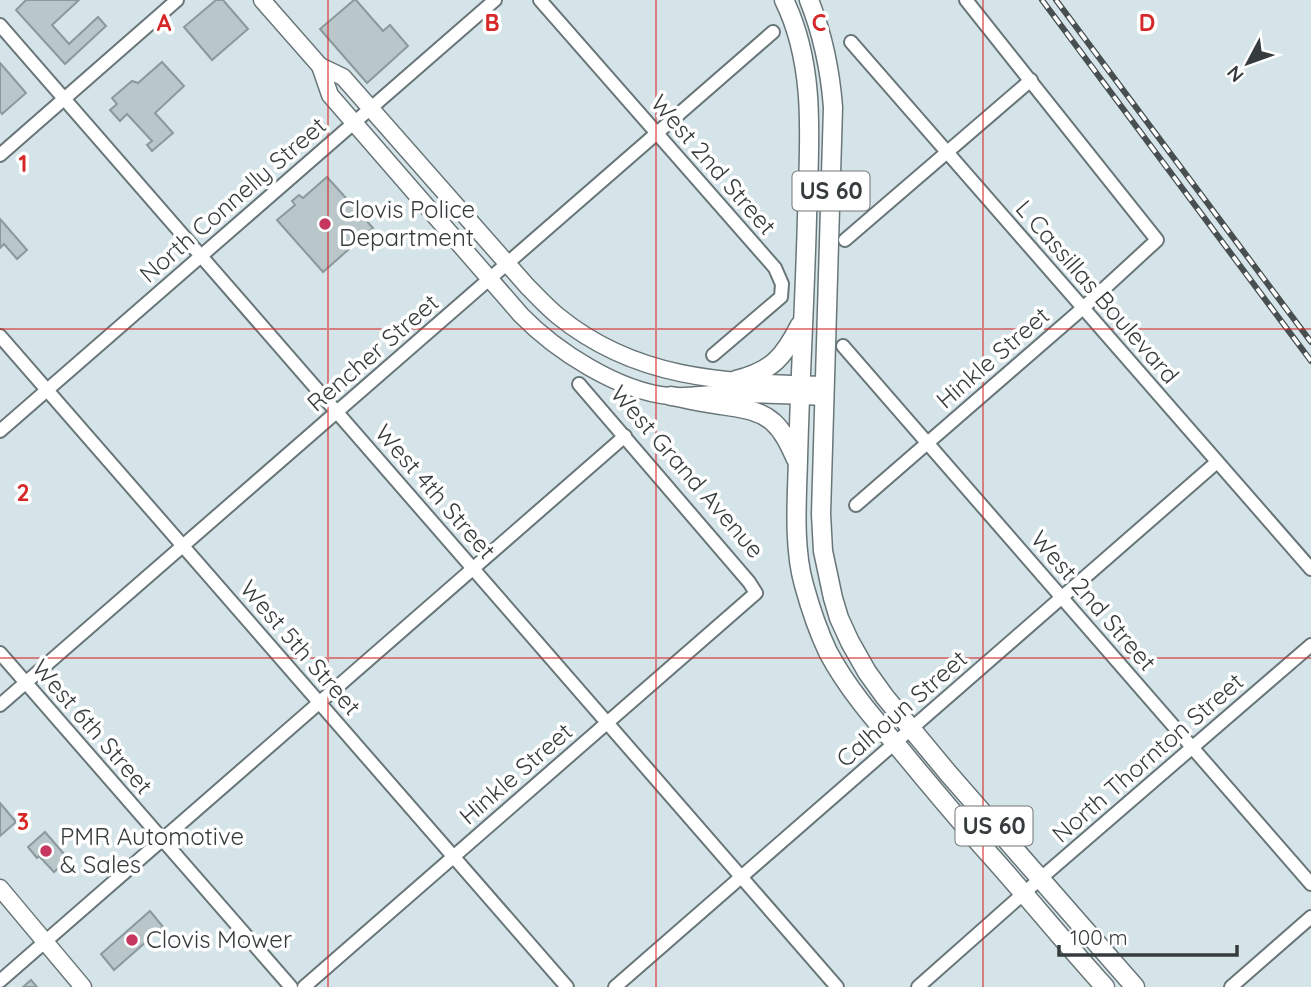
<svg xmlns="http://www.w3.org/2000/svg" width="1311" height="987" font-family="Quicksand,sans-serif">
<style>
.building{fill:#b9c7cb;stroke:#8b999d;stroke-width:2}
.lines{fill:none;stroke-linecap:round;stroke-linejoin:round}
.minor-casing{stroke:#697679;stroke-width:16}
.major-casing{stroke:#697679;stroke-width:19}
.highway-casing{stroke:#697679;stroke-width:21}
.minor{stroke:#fff;stroke-width:12}
.major{stroke:#fff;stroke-width:16}
.highway{stroke:#fff;stroke-width:18}
.rail-casing{stroke:#484f51;stroke-width:6}
.rail{stroke:#fff;stroke-width:3.5;stroke-dasharray:10;stroke-linecap:butt}
.grid{fill:none;stroke:#d62828;stroke-width:2;stroke-opacity:0.55}
.poi-dot{fill:#c63760;stroke:#fff;stroke-width:2.5}
.labels{text-anchor:middle;stroke-width:7;stroke-linejoin:round;paint-order:stroke}
.shield{fill:#fff;stroke:#727677;stroke-width:2}
.shield-label{font-size:23px;font-weight:bold;fill:#363c3d}
.street-label{font-size:24px;fill:#363c3d;stroke:#fff}
.poi-label{font-size:24px;fill:#363c3d;stroke:#fff;text-anchor:start}
.grid-label{font-size:23px;text-anchor:middle;font-weight:bold;fill:#d62828;stroke:#fff;stroke-width:7;stroke-linejoin:round;paint-order:stroke}
</style>
<rect width="100%" height="100%" fill="#d5e4e8"/>
<g class="building">
<path d="M 26,0 L 79,0 L 52,25 L 69,44 L 98,17 L 106,26 L 65,64 L 16,10 Z"/>
<path d="M 216,0 L 223,0 L 248,29 L 212,60 L 184,27 Z"/>
<path d="M 354,0 L 356,0 L 383,31 L 390,25 L 408,46 L 367,83 L 320,29 Z"/>
<path d="M 162,62 L 184,86 L 155,113 L 173,133 L 152,151 L 147,145 L 152,141 L 127,114 L 120,121 L 110,110 L 117,104 L 112,98 L 132,81 L 138,83 Z"/>
<path d="M 0,63 L 26,93 L 2,114 L 0,111 Z"/>
<path d="M 327,177 L 373,228 L 323,272 L 277,220 L 295,205 L 292,201 L 299,195 L 303,198 Z"/>
<path d="M 0,219 L 27,250 L 17,259 L 4,244 L 0,248 Z"/>
<path d="M 0,803 L 16,822 L 0,836 Z"/>
<path d="M 45,832 L 64,854 L 63,856 L 67,860 L 54,872 L 39,856 L 37,858 L 28,847 Z"/>
<path d="M 150,911 L 163,927 L 114,970 L 101,954 Z"/>
<path d="M 31,980 L 37,987 L 23,987 Z"/>
</g>
<g class="lines">
<g class="minor-casing">
<g id="minor">
<path d="M 540,0 L 775,268 L 782,284 L 781,297 L 713,355"/>
<path d="M 0,25 L 837,987"/>
<path d="M 851,42 L 1311,569"/>
<path d="M 0,155 L 177,0"/>
<path d="M 845,240 L 1031,80"/>
<path d="M 0,336 L 567,987"/>
<path d="M 843,346 L 1311,884"/>
<path d="M 0,431 L 495,0"/>
<path d="M 856,505 L 1083,308 L 1157,240 L 966,0"/>
<path d="M 0,653 L 291,987"/>
<path d="M 0,705 L 773,32"/>
<path d="M 0,981 L 625,436"/>
<path d="M 304,987 L 756,593 L 749,582 L 579,384"/>
<path d="M 615,987 L 1217,462"/>
<path d="M 918,987 L 1041,878 L 1311,645"/>
<path d="M 1231,987 L 1311,917"/>
</g>
</g>
<g class="major-casing">
<g id="major">
<path d="M 262,0 L 320,66 L 330,95 L 521,315 C 556,351 618,391 669,396 C 685,397 701,394 717,394 C 753,394 789,395 824,397"/>
<path d="M 320,66 L 343,77 L 527,286 C 537,296 547,307 558,316 C 638,381 726,382 824,385"/>
<path d="M 0,888 L 83,987"/>
</g>
</g>
<g class="highway-casing">
<g id="highway">
<path d="M 784,0 C 817,67 809,144 807,217 C 805,297 800,378 798,459 C 797,498 793,547 804,585 C 810,607 818,631 828,652 C 847,688 874,719 900,749 C 927,782 954,814 982,846 C 1024,892 1063,941 1105,987"/>
<path d="M 809,0 C 823,35 830,69 833,107 L 821,514 L 823,551 L 833,598 L 839,618 L 850,642 L 867,672 L 885,697 L 948,773 L 1135,987"/>
<path d="M 736,380 C 772,371 784,357 800,325"/>
<path d="M 671,396 C 688,399 704,403 721,405 C 739,408 758,409 773,422 C 784,432 790,446 796,459"/>
</g>
</g>
<use href="#minor" class="minor"/>
<use href="#major" class="major"/>
<use href="#highway" class="highway"/>
<g class="rail-casing">
<g id="rail">
<path d="M 1042,0 L 1311,361"/>
<path d="M 1056,0 L 1311,342"/>
</g>
</g>
<use href="#rail" class="rail"/>
</g>
<path class="grid" d="M 328,0 L 328,987M 656,0 L 656,987M 983,0 L 983,987M 0,329 L 1311,329M 0,658 L 1311,658"/>
<g class="poi-dot">
<circle cx="325" cy="224" r="7"/>
<circle cx="46" cy="851" r="7"/>
<circle cx="132" cy="940" r="7"/>
</g>
<g class="labels">
<g class="shield">
<rect x="792.5" y="171.5" width="77" height="39" rx="5"/>
<rect x="955.5" y="806.5" width="77" height="39" rx="5"/>
</g>
<g class="shield-label">
<text x="831" y="199">US 60</text>
<text x="994" y="834">US 60</text>
</g>
<g class="street-label">
<text transform="translate(713 165) rotate(49)" y="8">West 2nd Street</text>
<text transform="translate(233 200) rotate(-41)" y="8">North Connelly Street</text>
<text transform="translate(1097 292) rotate(49)" y="8">L Cassillas Boulevard</text>
<text transform="translate(373 353) rotate(-41)" y="8">Rencher Street</text>
<text transform="translate(993 358) rotate(-41)" y="8">Hinkle Street</text>
<text transform="translate(687 472) rotate(49)" y="8">West Grand Avenue</text>
<text transform="translate(435 492) rotate(49)" y="8">West 4th Street</text>
<text transform="translate(1093 601) rotate(49)" y="8">West 2nd Street</text>
<text transform="translate(300 648) rotate(49)" y="8">West 5th Street</text>
<text transform="translate(902 709) rotate(-41)" y="8">Calhoun Street</text>
<text transform="translate(92 727) rotate(49)" y="8">West 6th Street</text>
<text transform="translate(1148 758) rotate(-41)" y="8">North Thornton Street</text>
<text transform="translate(516 774) rotate(-41)" y="8">Hinkle Street</text>
</g>
<g class="poi-label">
<text x="339" y="218">Clovis Police<tspan x="339" dy="28">Department</tspan></text>
<text x="60" y="845">PMR Automotive<tspan x="60" dy="28">&amp; Sales</tspan></text>
<text x="146" y="948">Clovis Mower</text>
</g>
</g>
<g class="grid-label">
<text x="164" y="31">A</text>
<text x="492" y="31">B</text>
<text x="819" y="31">C</text>
<text x="1147" y="31">D</text>
<text x="23" y="172">1</text>
<text x="23" y="501">2</text>
<text x="23" y="830">3</text>
</g>
<g transform="translate(1248 63) rotate(229)" stroke="#ffffff" stroke-width="5" paint-order="stroke">
<path d="M0-5L12 26L0 18L-12 26Z" fill="#363c3d"/>
<text y="-10" font-size="19" font-weight="bold" text-anchor="middle" fill="#363c3d">N</text>
</g>
<path d="M1059 945v10h178v-10" fill="none" stroke="#363c3d" stroke-width="3.5"/>
<text x="1070" y="945" font-size="21" fill="#363c3d" stroke="#ffffff" stroke-width="5" paint-order="stroke">100 m</text>
</svg>
